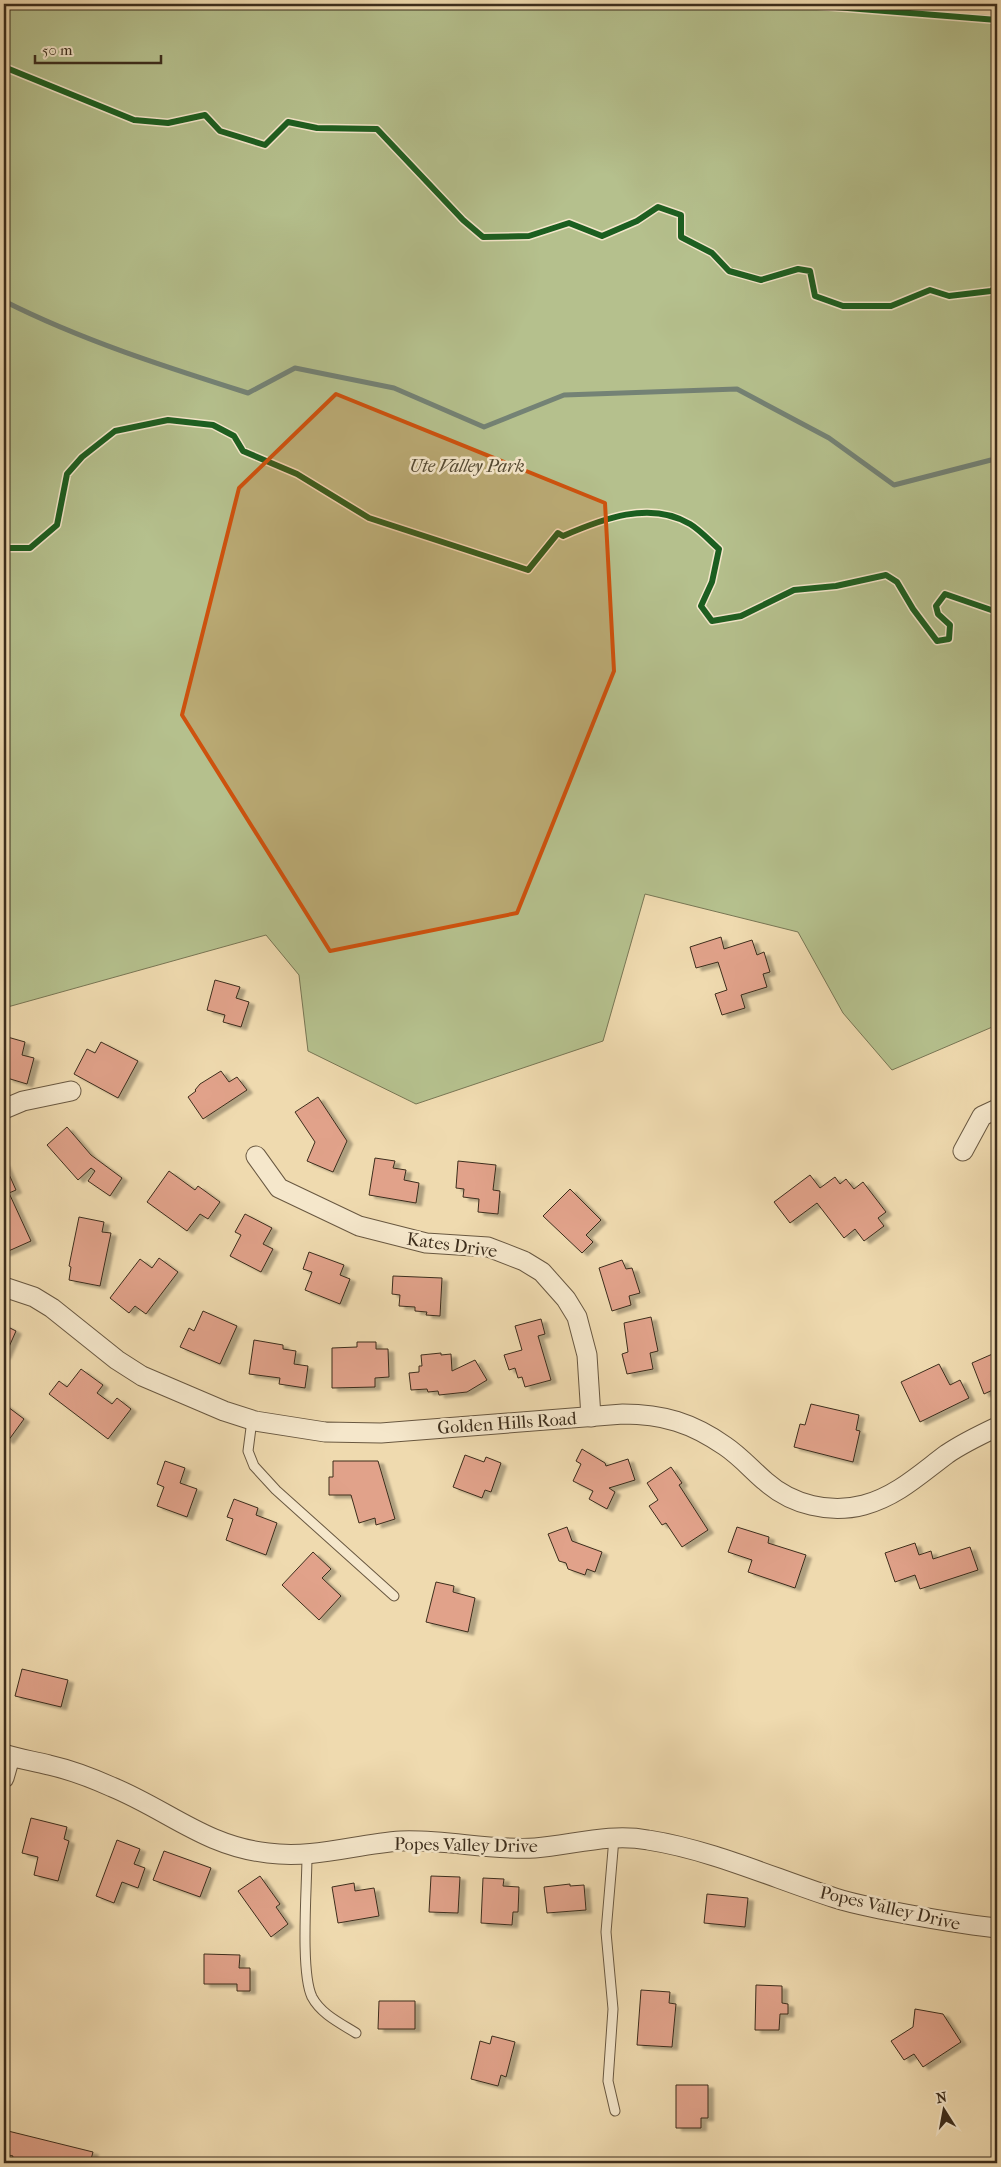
<svg xmlns="http://www.w3.org/2000/svg" width="1001" height="2167" font-family="'IM FELL French Canon',serif">
<style>
.green{fill:#b5c08d;stroke:#787654}
.lines{fill:none;stroke-linecap:round;stroke-linejoin:round}
.stream{stroke:#748275;stroke-width:5}
.building{fill:#e1a28a;stroke:#3c2d1c;filter:url(#shadow)}
.service-casing{stroke:#695841;stroke-width:11}
.minor-casing{stroke:#695841;stroke-width:21}
.service{stroke:#f5e7cb;stroke-width:9}
.minor{stroke:#f5e7cb;stroke-width:19}
.cycleway-casing{stroke:#f5e7cb;stroke-width:9}
.cycleway{stroke:#1b5e20;stroke-width:6}
.marked{fill:#ce520e;fill-opacity:0.2;stroke:#ce520e;stroke-width:4;stroke-linejoin:round}
.labels{text-anchor:middle;stroke-width:5;stroke-linejoin:round;paint-order:stroke}
.park-label{font-size:18px;font-style:italic;fill:#544a33;stroke:#f5e7cb}
.street-label{font-size:18px;fill:#3c2d1c;stroke:#f5e7cb}
</style>
<defs>
<filter id="shadow"><feDropShadow dx="5.5" dy="3" stdDeviation="1" flood-color="#0004"/></filter>
</defs>
<rect width="100%" height="100%" fill="#efdaaf"/>
<filter id="stains"><feTurbulence type="fractalNoise" baseFrequency=".004" numOctaves="4"/><feColorMatrix values="0 0 0 0 .2 0 0 0 0 .09 0 0 0 0 .02 0 0 0 .5 -.17"/></filter>
<radialGradient id="worn" r=".72"><stop offset=".6" stop-color="#630" stop-opacity="0"/><stop offset="1" stop-color="#630" stop-opacity=".3"/></radialGradient>
<path class="green" d="M 4,4 L 793,4 L 997,16 L 997,1025 L 892,1070 L 843,1013 L 798,932 L 645,894 L 603,1041 L 416,1104 L 308,1051 L 299,975 L 266,935 L 4,1008 Z"/>
<g class="lines">
<path class="stream" d="M 4,301 C 81,340 166,367 248,393 L 295,368 L 394,388 L 484,427 L 564,395 L 737,389 L 829,438 L 894,485 L 991,460 L 997,461"/>
</g>
<g class="building">
<path d="M 721,937 L 724,949 L 752,940 L 757,955 L 764,952 L 770,972 L 763,974 L 767,987 L 741,995 L 745,1008 L 722,1015 L 715,994 L 727,990 L 718,962 L 696,968 L 690,947 Z"/>
<path d="M 215,980 L 240,987 L 236,998 L 249,1002 L 241,1027 L 223,1022 L 225,1015 L 207,1010 Z"/>
<path d="M 4,1036 L 25,1042 L 22,1055 L 34,1058 L 27,1084 L 7,1078 L 9,1071 L 4,1070 Z"/>
<path d="M 101,1042 L 138,1061 L 118,1098 L 74,1074 L 87,1049 L 95,1053 Z"/>
<path d="M 221,1071 L 229,1082 L 237,1077 L 247,1090 L 203,1119 L 188,1097 L 196,1091 L 195,1090 L 200,1084 Z"/>
<path d="M 318,1097 L 347,1141 L 333,1172 L 307,1161 L 315,1142 L 295,1112 Z"/>
<path d="M 67,1127 L 91,1155 L 122,1178 L 110,1196 L 88,1181 L 95,1171 L 91,1168 L 78,1180 L 47,1145 Z"/>
<path d="M 375,1158 L 395,1161 L 393,1168 L 406,1170 L 404,1180 L 419,1183 L 416,1203 L 369,1195 Z"/>
<path d="M 458,1161 L 496,1165 L 493,1190 L 500,1191 L 498,1214 L 478,1212 L 479,1199 L 463,1197 L 464,1189 L 456,1188 Z"/>
<path d="M 4,1163 L 16,1190 L 9,1193 L 31,1241 L 4,1253 Z"/>
<path d="M 169,1171 L 195,1190 L 198,1186 L 220,1202 L 208,1219 L 200,1214 L 187,1231 L 147,1202 Z"/>
<path d="M 810,1175 L 820,1188 L 835,1177 L 840,1184 L 846,1179 L 854,1189 L 863,1182 L 886,1212 L 878,1218 L 884,1226 L 864,1241 L 855,1229 L 844,1238 L 817,1203 L 790,1223 L 774,1202 Z"/>
<path d="M 570,1189 L 601,1220 L 586,1235 L 593,1242 L 582,1253 L 543,1216 Z"/>
<path d="M 245,1214 L 272,1228 L 263,1244 L 273,1249 L 261,1272 L 230,1256 L 241,1235 L 235,1232 Z"/>
<path d="M 79,1217 L 104,1222 L 102,1232 L 111,1233 L 100,1286 L 69,1280 L 71,1267 L 69,1266 Z"/>
<path d="M 309,1252 L 344,1265 L 340,1275 L 350,1279 L 340,1304 L 305,1290 L 312,1272 L 303,1269 Z"/>
<path d="M 159,1258 L 178,1272 L 146,1314 L 135,1306 L 129,1313 L 110,1298 L 140,1259 L 152,1268 Z"/>
<path d="M 622,1260 L 626,1269 L 632,1268 L 640,1293 L 629,1296 L 631,1305 L 612,1311 L 599,1268 Z"/>
<path d="M 393,1276 L 442,1278 L 440,1316 L 426,1315 L 427,1312 L 415,1311 L 415,1307 L 399,1306 L 400,1295 L 392,1294 Z"/>
<path d="M 203,1311 L 237,1326 L 220,1364 L 180,1347 L 189,1328 L 194,1331 Z"/>
<path d="M 651,1317 L 658,1351 L 650,1353 L 653,1369 L 627,1374 L 622,1354 L 628,1352 L 624,1323 Z"/>
<path d="M 541,1319 L 545,1334 L 538,1336 L 551,1380 L 525,1387 L 522,1377 L 518,1378 L 515,1368 L 509,1370 L 504,1355 L 522,1350 L 515,1326 Z"/>
<path d="M 4,1325 L 16,1331 L 5,1356 L 4,1356 Z"/>
<path d="M 254,1340 L 283,1345 L 283,1349 L 296,1351 L 294,1364 L 308,1366 L 305,1388 L 279,1384 L 280,1378 L 249,1374 Z"/>
<path d="M 357,1342 L 376,1342 L 376,1349 L 388,1349 L 389,1377 L 375,1378 L 375,1387 L 332,1388 L 332,1348 L 357,1347 Z"/>
<path d="M 997,1352 L 997,1388 L 984,1394 L 972,1363 Z"/>
<path d="M 441,1353 L 441,1355 L 451,1354 L 452,1371 L 475,1360 L 487,1380 L 467,1392 L 439,1395 L 438,1391 L 428,1392 L 427,1389 L 411,1390 L 409,1373 L 419,1372 L 419,1366 L 422,1366 L 421,1355 Z"/>
<path d="M 939,1364 L 950,1385 L 960,1380 L 969,1398 L 920,1422 L 901,1382 Z"/>
<path d="M 81,1369 L 103,1385 L 97,1393 L 112,1404 L 117,1398 L 131,1409 L 108,1439 L 49,1394 L 59,1381 L 67,1387 Z"/>
<path d="M 4,1404 L 24,1419 L 8,1441 L 4,1438 Z"/>
<path d="M 811,1404 L 859,1415 L 856,1430 L 860,1431 L 853,1462 L 794,1447 L 800,1424 L 805,1425 Z"/>
<path d="M 582,1449 L 605,1463 L 606,1466 L 628,1459 L 635,1480 L 609,1488 L 615,1492 L 607,1509 L 589,1499 L 593,1491 L 573,1481 L 581,1464 L 576,1461 Z"/>
<path d="M 465,1455 L 484,1462 L 486,1457 L 501,1463 L 491,1492 L 485,1490 L 482,1498 L 453,1487 Z"/>
<path d="M 165,1461 L 185,1468 L 180,1483 L 197,1489 L 187,1517 L 157,1506 L 164,1487 L 157,1484 Z"/>
<path d="M 333,1461 L 378,1461 L 395,1519 L 376,1525 L 375,1518 L 359,1523 L 351,1495 L 329,1495 L 329,1477 L 333,1477 Z"/>
<path d="M 671,1467 L 682,1483 L 679,1485 L 708,1530 L 682,1547 L 666,1523 L 662,1525 L 649,1506 L 658,1500 L 647,1483 Z"/>
<path d="M 234,1499 L 258,1508 L 256,1515 L 277,1523 L 266,1555 L 226,1540 L 233,1519 L 227,1517 Z"/>
<path d="M 567,1527 L 572,1541 L 602,1552 L 595,1572 L 587,1569 L 585,1575 L 568,1569 L 566,1563 L 559,1561 L 548,1534 Z"/>
<path d="M 737,1527 L 769,1537 L 768,1543 L 806,1555 L 795,1588 L 748,1572 L 752,1560 L 728,1552 Z"/>
<path d="M 915,1543 L 919,1555 L 931,1551 L 933,1559 L 970,1547 L 978,1570 L 920,1589 L 915,1575 L 895,1582 L 885,1553 Z"/>
<path d="M 313,1552 L 331,1569 L 322,1578 L 341,1596 L 319,1620 L 282,1585 Z"/>
<path d="M 436,1582 L 454,1586 L 453,1592 L 475,1598 L 468,1632 L 426,1622 Z"/>
<path d="M 22,1669 L 68,1680 L 61,1707 L 15,1696 Z"/>
<path d="M 31,1818 L 67,1827 L 64,1839 L 69,1841 L 58,1881 L 34,1875 L 38,1857 L 22,1853 Z"/>
<path d="M 117,1840 L 140,1849 L 134,1864 L 145,1868 L 138,1888 L 122,1882 L 114,1903 L 96,1896 Z"/>
<path d="M 164,1851 L 211,1868 L 200,1897 L 153,1880 Z"/>
<path d="M 260,1876 L 280,1904 L 276,1907 L 288,1924 L 271,1937 L 238,1891 Z"/>
<path d="M 431,1876 L 460,1877 L 458,1913 L 429,1912 Z"/>
<path d="M 483,1878 L 504,1879 L 503,1886 L 519,1887 L 518,1912 L 513,1912 L 512,1925 L 481,1923 Z"/>
<path d="M 354,1883 L 355,1891 L 374,1888 L 379,1916 L 338,1923 L 332,1887 Z"/>
<path d="M 570,1884 L 570,1886 L 584,1885 L 586,1910 L 547,1913 L 544,1887 Z"/>
<path d="M 707,1894 L 748,1898 L 745,1927 L 704,1923 Z"/>
<path d="M 204,1954 L 240,1955 L 239,1968 L 250,1968 L 250,1991 L 237,1991 L 237,1984 L 204,1984 Z"/>
<path d="M 756,1985 L 782,1986 L 782,2003 L 788,2004 L 788,2014 L 780,2014 L 779,2030 L 755,2030 Z"/>
<path d="M 641,1990 L 670,1992 L 669,2003 L 676,2004 L 672,2047 L 637,2045 Z"/>
<path d="M 379,2001 L 415,2001 L 415,2029 L 378,2029 Z"/>
<path d="M 915,2009 L 943,2014 L 961,2042 L 923,2067 L 914,2054 L 904,2060 L 891,2041 L 913,2027 Z"/>
<path d="M 492,2036 L 515,2042 L 506,2077 L 501,2075 L 498,2086 L 471,2079 L 480,2041 L 490,2044 Z"/>
<path d="M 676,2085 L 708,2085 L 708,2118 L 701,2118 L 701,2128 L 676,2128 Z"/>
<path d="M 4,2130 L 93,2152 L 90,2163 L 11,2163 L 13,2156 L 4,2154 Z"/>
</g>
<g class="lines">
<g class="service-casing">
<g id="service">
<path d="M 252,1420 L 248,1451 L 254,1466 L 276,1490 L 394,1596"/>
<path d="M 614,1838 L 606,1932 L 613,2009 L 608,2081 L 615,2111"/>
<path d="M 307,1856 C 307,1886 300,1972 312,1997 C 321,2014 340,2023 356,2033"/>
</g>
</g>
<g class="minor-casing">
<g id="minor">
<path d="M 4,1109 L 23,1101 L 71,1091"/>
<path d="M 963,1151 L 982,1116 L 997,1109"/>
<path d="M 256,1156 L 279,1188 L 359,1226 L 426,1243 L 488,1247 L 524,1261 L 542,1272 L 566,1299 L 577,1317 L 587,1355 L 591,1417"/>
<path d="M 4,1287 L 34,1297 L 52,1308 L 117,1360 L 142,1376 L 224,1411 L 255,1421 L 325,1432 L 381,1433 L 623,1414 C 663,1414 692,1423 725,1446 C 740,1456 752,1470 765,1481 C 792,1505 830,1514 864,1505 C 897,1496 920,1474 947,1454 C 963,1443 980,1435 997,1427"/>
<path d="M 4,1754 C 18,1759 34,1761 49,1765 C 71,1770 92,1778 112,1787 C 168,1810 205,1846 268,1853 C 315,1859 355,1844 401,1841 C 446,1839 490,1851 535,1848 C 573,1845 609,1833 648,1840 C 712,1850 773,1878 835,1898 C 853,1904 872,1907 890,1911 C 926,1918 961,1924 997,1928"/>
<path d="M 4,1778 L 10,1757"/>
</g>
</g>
<use href="#service" class="service"/>
<use href="#minor" class="minor"/>
<g class="cycleway-casing">
<g id="cycleway">
<path d="M 798,4 L 997,20"/>
<path d="M 4,67 L 134,120 L 168,123 L 205,115 L 220,131 L 265,145 L 288,122 L 317,128 L 377,129 L 463,220 L 483,237 L 529,236 L 569,223 L 602,236 L 637,221 L 658,207 L 681,215 L 681,237 L 712,253 L 729,271 L 761,280 L 798,269 L 810,271 L 815,296 L 843,306 L 891,306 L 930,290 L 949,296 L 991,291 L 997,287"/>
<path d="M 4,548 L 30,548 L 57,525 L 67,474 L 82,457 L 115,431 L 168,420 L 213,425 L 234,436 L 243,451 L 297,474 L 369,518 L 528,570 L 558,533 L 563,536 C 602,519 650,500 690,524 C 700,530 710,541 719,549 L 712,582 L 701,606 L 712,621 L 741,616 L 794,590 L 836,586 L 886,575 L 897,582 L 913,609 L 937,641 L 949,639 L 950,625 L 938,614 L 936,606 L 945,594 L 997,612"/>
</g>
</g>
<use href="#cycleway" class="cycleway"/>
</g>
<path class="marked" d="M 336,394 L 605,503 L 614,671 L 517,913 L 330,951 L 182,715 L 239,488 Z"/>
<g class="labels">
<g class="park-label">
<text x="467" y="472">Ute Valley Park</text>
</g>
<g class="street-label">
<text transform="translate(452 1245) rotate(8)" y="6">Kates Drive</text>
<text transform="translate(507 1423) rotate(-4)" y="6">Golden Hills Road</text>
<text transform="translate(466 1845) rotate(1)" y="6">Popes Valley Drive</text>
<text transform="translate(890 1908) rotate(13)" y="6">Popes Valley Drive</text>
</g>
</g>
<rect width="1001" height="2167" fill="none" stroke="#efdaaf" stroke-width="20"/>
<rect x="5" y="5" width="991" height="2157" fill="none" stroke="#3c2d1c" stroke-width="2.5"/>
<rect x="10" y="10" width="981" height="2147" fill="none" stroke="#3c2d1c"/>
<g transform="translate(944 2110) rotate(349)" stroke="#f5e7cb" stroke-width="4" paint-order="stroke">
<path d="M0-4L9 19L0 12L-9 19Z" fill="#3c2d1c"/>
<text y="-8" font-size="14" font-weight="bold" text-anchor="middle" fill="#3c2d1c">N</text>
</g>
<path d="M35 55v8h126v-8" fill="none" stroke="#3c2d1c" stroke-width="2.5"/>
<text x="42" y="55" font-size="15" fill="#3c2d1c" stroke="#f5e7cb" stroke-width="4" paint-order="stroke">50 m</text>
<rect width="100%" height="100%" filter="url(#stains)"/>
<rect width="100%" height="100%" fill="url(#worn)"/>
</svg>
